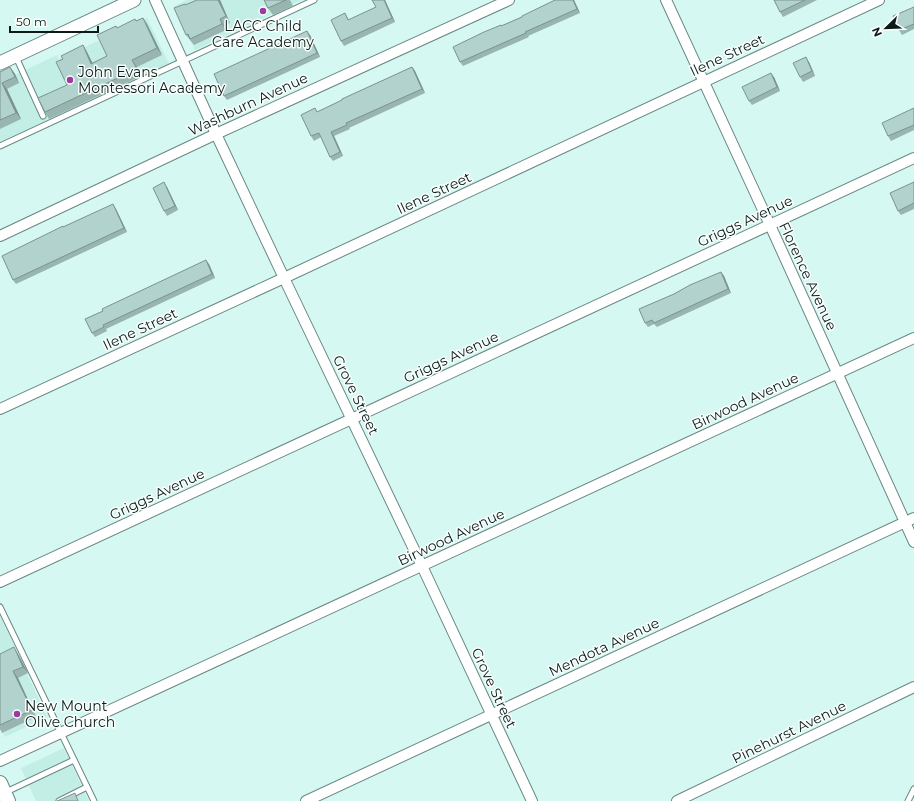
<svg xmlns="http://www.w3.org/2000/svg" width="914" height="801" font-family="Montserrat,sans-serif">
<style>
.built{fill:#c2eee6}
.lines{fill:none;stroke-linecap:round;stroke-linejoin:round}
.service-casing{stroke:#698883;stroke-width:7}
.minor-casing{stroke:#698883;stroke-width:12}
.tertiary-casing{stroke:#698883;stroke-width:15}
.secondary-casing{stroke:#698883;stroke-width:16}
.service{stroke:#fff;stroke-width:5}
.minor{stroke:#fff;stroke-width:10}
.tertiary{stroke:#fff;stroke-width:13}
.secondary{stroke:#fff;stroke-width:14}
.wall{fill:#98b5b0}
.shaded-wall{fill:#7c9390}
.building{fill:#b1d2cd;stroke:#7c9390}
.poi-dot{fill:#9c3aa1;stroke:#f8fffd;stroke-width:1.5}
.labels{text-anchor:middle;stroke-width:3;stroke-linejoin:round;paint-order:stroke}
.poi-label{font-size:14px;fill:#0d1a18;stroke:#f8fffd;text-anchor:start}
.street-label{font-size:14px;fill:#0d1a18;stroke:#f8fffd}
</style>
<rect width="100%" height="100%" fill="#d6f8f2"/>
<g class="built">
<path d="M 187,0 L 302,0 L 195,50 L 174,6 Z"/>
<path d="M 147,18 L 169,64 L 40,126 L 0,144 L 0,82 L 57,55 L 59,59 Z"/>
<path d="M 0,615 L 47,717 L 5,737 L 0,728 Z"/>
<path d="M 64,748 L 89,801 L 36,801 L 21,768 Z"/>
</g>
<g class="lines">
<g class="service-casing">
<g id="service">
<path d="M 16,57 L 43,116"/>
<path d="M 0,146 L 314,0"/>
<path d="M 0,607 L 94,801"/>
<path d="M 4,793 L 74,760"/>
<path d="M 59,801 L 87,787"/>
<path d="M 908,801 L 914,789"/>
</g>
</g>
<g class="minor-casing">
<g id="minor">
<path d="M 155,0 L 216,134 L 284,278 L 422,566 L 532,801"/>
<path d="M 666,0 L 770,225 L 914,542"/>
<path d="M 0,236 L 216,134 L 509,0"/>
<path d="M 0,409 L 284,278 L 879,0"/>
<path d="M 0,582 L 914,158"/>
<path d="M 0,761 L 914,338"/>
<path d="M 306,801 L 914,518"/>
<path d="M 677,801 L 914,687"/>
</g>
</g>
<g class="tertiary-casing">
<path id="tertiary" d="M 0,63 L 134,0"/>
</g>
<g class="secondary-casing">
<path id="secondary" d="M 0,783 L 8,801"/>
</g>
<use href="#service" class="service"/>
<use href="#minor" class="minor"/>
<use href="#tertiary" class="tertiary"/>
<use href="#secondary" class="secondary"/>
</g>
<g class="wall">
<path d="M 220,0 L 230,23 L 224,26 L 226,30 L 194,45 L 186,35 L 186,5 Z"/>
<path d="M 264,0 L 290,0 L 293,6 L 273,15 L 268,8 Z"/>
<path d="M 385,0 L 395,22 L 344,46 L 341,41 L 345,13 L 349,20 L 376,7 Z"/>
<path d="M 555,0 L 574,0 L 580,13 L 528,36 L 529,37 L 463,66 L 460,62 L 501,26 L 522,17 Z"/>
<path d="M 774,0 L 817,0 L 783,17 L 780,12 Z"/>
<path d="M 914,7 L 914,29 L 902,35 L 899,30 Z"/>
<path d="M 143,18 L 147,24 L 162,55 L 137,67 L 141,76 L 49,119 L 45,112 L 67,85 L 63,59 L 83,45 L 87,52 L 92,63 L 107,56 L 136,21 Z"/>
<path d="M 310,35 L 320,57 L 227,100 L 224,96 Z"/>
<path d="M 809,62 L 815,76 L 803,82 L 800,77 Z"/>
<path d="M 10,67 L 15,74 L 19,83 L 7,89 L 21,119 L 0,129 L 0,72 Z"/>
<path d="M 412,67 L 415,71 L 425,93 L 349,128 L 350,129 L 334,136 L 343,156 L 333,161 L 330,157 L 321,137 L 314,141 L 311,136 L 315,108 L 317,112 Z"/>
<path d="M 774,77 L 780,91 L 752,105 L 749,101 Z"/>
<path d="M 914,108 L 914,130 L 891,141 L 888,136 Z"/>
<path d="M 914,182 L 914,209 L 901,215 L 898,211 Z"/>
<path d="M 167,187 L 178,210 L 167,216 L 164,211 Z"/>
<path d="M 116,209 L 127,232 L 16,284 L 13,280 L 63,227 Z"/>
<path d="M 209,264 L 215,278 L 106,329 L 107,331 L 95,337 L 92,333 L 85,319 Z"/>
<path d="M 721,272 L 724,276 L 731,293 L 657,327 L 654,324 L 648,327 L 645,323 L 674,294 Z"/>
<path d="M 0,654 L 18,654 L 28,673 L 18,678 L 36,717 L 2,733 L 0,729 Z"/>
</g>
<g class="shaded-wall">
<path d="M 218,0 L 220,0 L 230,23 L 226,16 Z"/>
<path d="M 384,0 L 385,0 L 395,22 L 392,18 Z"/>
<path d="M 573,0 L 574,0 L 580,13 L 577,9 Z"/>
<path d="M 143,18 L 147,24 L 162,55 L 157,48 Z"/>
<path d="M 220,19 L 224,26 L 226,30 L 222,24 Z"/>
<path d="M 307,31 L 310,35 L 320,57 L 317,53 Z"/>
<path d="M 83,45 L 87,52 L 96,70 L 91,64 Z"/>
<path d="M 806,57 L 809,62 L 815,76 L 812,71 Z"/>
<path d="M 132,60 L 137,67 L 141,76 L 137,69 Z"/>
<path d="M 10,67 L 15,74 L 19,83 L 15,77 Z"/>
<path d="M 412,67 L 415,71 L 425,93 L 422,89 Z"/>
<path d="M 771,73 L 774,77 L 780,91 L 777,87 Z"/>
<path d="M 2,83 L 7,89 L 21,119 L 16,113 Z"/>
<path d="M 331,132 L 334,136 L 343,156 L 340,152 Z"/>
<path d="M 164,182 L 167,187 L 178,210 L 175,206 Z"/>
<path d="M 113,204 L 116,209 L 127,232 L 124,228 Z"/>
<path d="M 206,260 L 209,264 L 215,278 L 212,274 Z"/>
<path d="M 721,272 L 724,276 L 731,293 L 728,289 Z"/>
<path d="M 14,647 L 18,654 L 28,673 L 23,667 Z"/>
<path d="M 13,671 L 18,678 L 36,717 L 32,710 Z"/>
</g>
<g class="building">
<path d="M 197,0 L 218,0 L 226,16 L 220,19 L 222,24 L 190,39 L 188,34 L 186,35 L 174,8 L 185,4 L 185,5 Z"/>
<path d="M 264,0 L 286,0 L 268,8 Z"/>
<path d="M 372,0 L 384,0 L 392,18 L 341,41 L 331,20 L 345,13 L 348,20 L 376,7 Z"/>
<path d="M 555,0 L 573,0 L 577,9 L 525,32 L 526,33 L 460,62 L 453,47 L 484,32 L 501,25 L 501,26 L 522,17 L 522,16 Z"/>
<path d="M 774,0 L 805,0 L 780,12 Z"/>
<path d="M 914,7 L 914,24 L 899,30 L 893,16 Z"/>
<path d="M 143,18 L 157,48 L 132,60 L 137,69 L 45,112 L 38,98 L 67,85 L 56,62 L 63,59 L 61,56 L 83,45 L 91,64 L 107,56 L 97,35 L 116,26 L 117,28 L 135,19 L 136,21 Z"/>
<path d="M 307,31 L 317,53 L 224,96 L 214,74 Z"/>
<path d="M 806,57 L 812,71 L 800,77 L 793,63 Z"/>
<path d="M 10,67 L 15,77 L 2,83 L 16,113 L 0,120 L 0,72 Z"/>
<path d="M 412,67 L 422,89 L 346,123 L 347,125 L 331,132 L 340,152 L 330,157 L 319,133 L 311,136 L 301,115 L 315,108 L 317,112 L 342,100 L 342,99 Z"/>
<path d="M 771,73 L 777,87 L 749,101 L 742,87 Z"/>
<path d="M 914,108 L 914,125 L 888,136 L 882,123 Z"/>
<path d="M 164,182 L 175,206 L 164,211 L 153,188 Z"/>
<path d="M 914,182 L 914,203 L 898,211 L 890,193 Z"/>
<path d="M 113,204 L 124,228 L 13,280 L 2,256 L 63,226 L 63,227 Z"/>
<path d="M 206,260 L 212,274 L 103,325 L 104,327 L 92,333 L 85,319 L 103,311 L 102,309 Z"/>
<path d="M 721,272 L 728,289 L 654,323 L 652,320 L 645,323 L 639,309 L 674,294 L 690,285 Z"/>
<path d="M 14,647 L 23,667 L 13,671 L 32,710 L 0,725 L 0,654 Z"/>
<path d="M 75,793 L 78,801 L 57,801 Z"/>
</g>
<g class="poi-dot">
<circle cx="263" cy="11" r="4"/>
<circle cx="70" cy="80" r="4"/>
<circle cx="17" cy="714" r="4"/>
</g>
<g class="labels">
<g class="poi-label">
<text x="263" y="31" text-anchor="middle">LACC Child<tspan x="263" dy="16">Care Academy</tspan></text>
<text x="78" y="77">John Evans<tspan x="78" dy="16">Montessori Academy</tspan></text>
<text x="25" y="711">New Mount<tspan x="25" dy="16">Olive Church</tspan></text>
</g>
<g class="street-label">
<text transform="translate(727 55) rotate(-25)" y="5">Ilene Street</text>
<text transform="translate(248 104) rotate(-25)" y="5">Washburn Avenue</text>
<text transform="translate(434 193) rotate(-25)" y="5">Ilene Street</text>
<text transform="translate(745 221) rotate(-25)" y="5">Griggs Avenue</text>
<text transform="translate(808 276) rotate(65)" y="5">Florence Avenue</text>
<text transform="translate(140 329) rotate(-25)" y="5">Ilene Street</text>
<text transform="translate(451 357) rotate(-25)" y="5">Griggs Avenue</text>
<text transform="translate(356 395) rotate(64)" y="5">Grove Street</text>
<text transform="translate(745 401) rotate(-25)" y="5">Birwood Avenue</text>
<text transform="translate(157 494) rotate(-25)" y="5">Griggs Avenue</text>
<text transform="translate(451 537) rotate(-25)" y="5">Birwood Avenue</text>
<text transform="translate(604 647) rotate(-25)" y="5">Mendota Avenue</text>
<text transform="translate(494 688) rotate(65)" y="5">Grove Street</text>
<text transform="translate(789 732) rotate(-26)" y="5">Pinehurst Avenue</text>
</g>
</g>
<g transform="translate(886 28) rotate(247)" stroke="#f8fffd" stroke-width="3" paint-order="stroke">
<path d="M0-3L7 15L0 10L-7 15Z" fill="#0d1a18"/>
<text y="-6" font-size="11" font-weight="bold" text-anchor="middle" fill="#0d1a18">N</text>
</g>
<path d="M10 26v6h88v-6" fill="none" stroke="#0d1a18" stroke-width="2"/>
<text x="16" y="26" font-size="12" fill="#0d1a18" stroke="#f8fffd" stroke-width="3" paint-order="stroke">50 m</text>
</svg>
